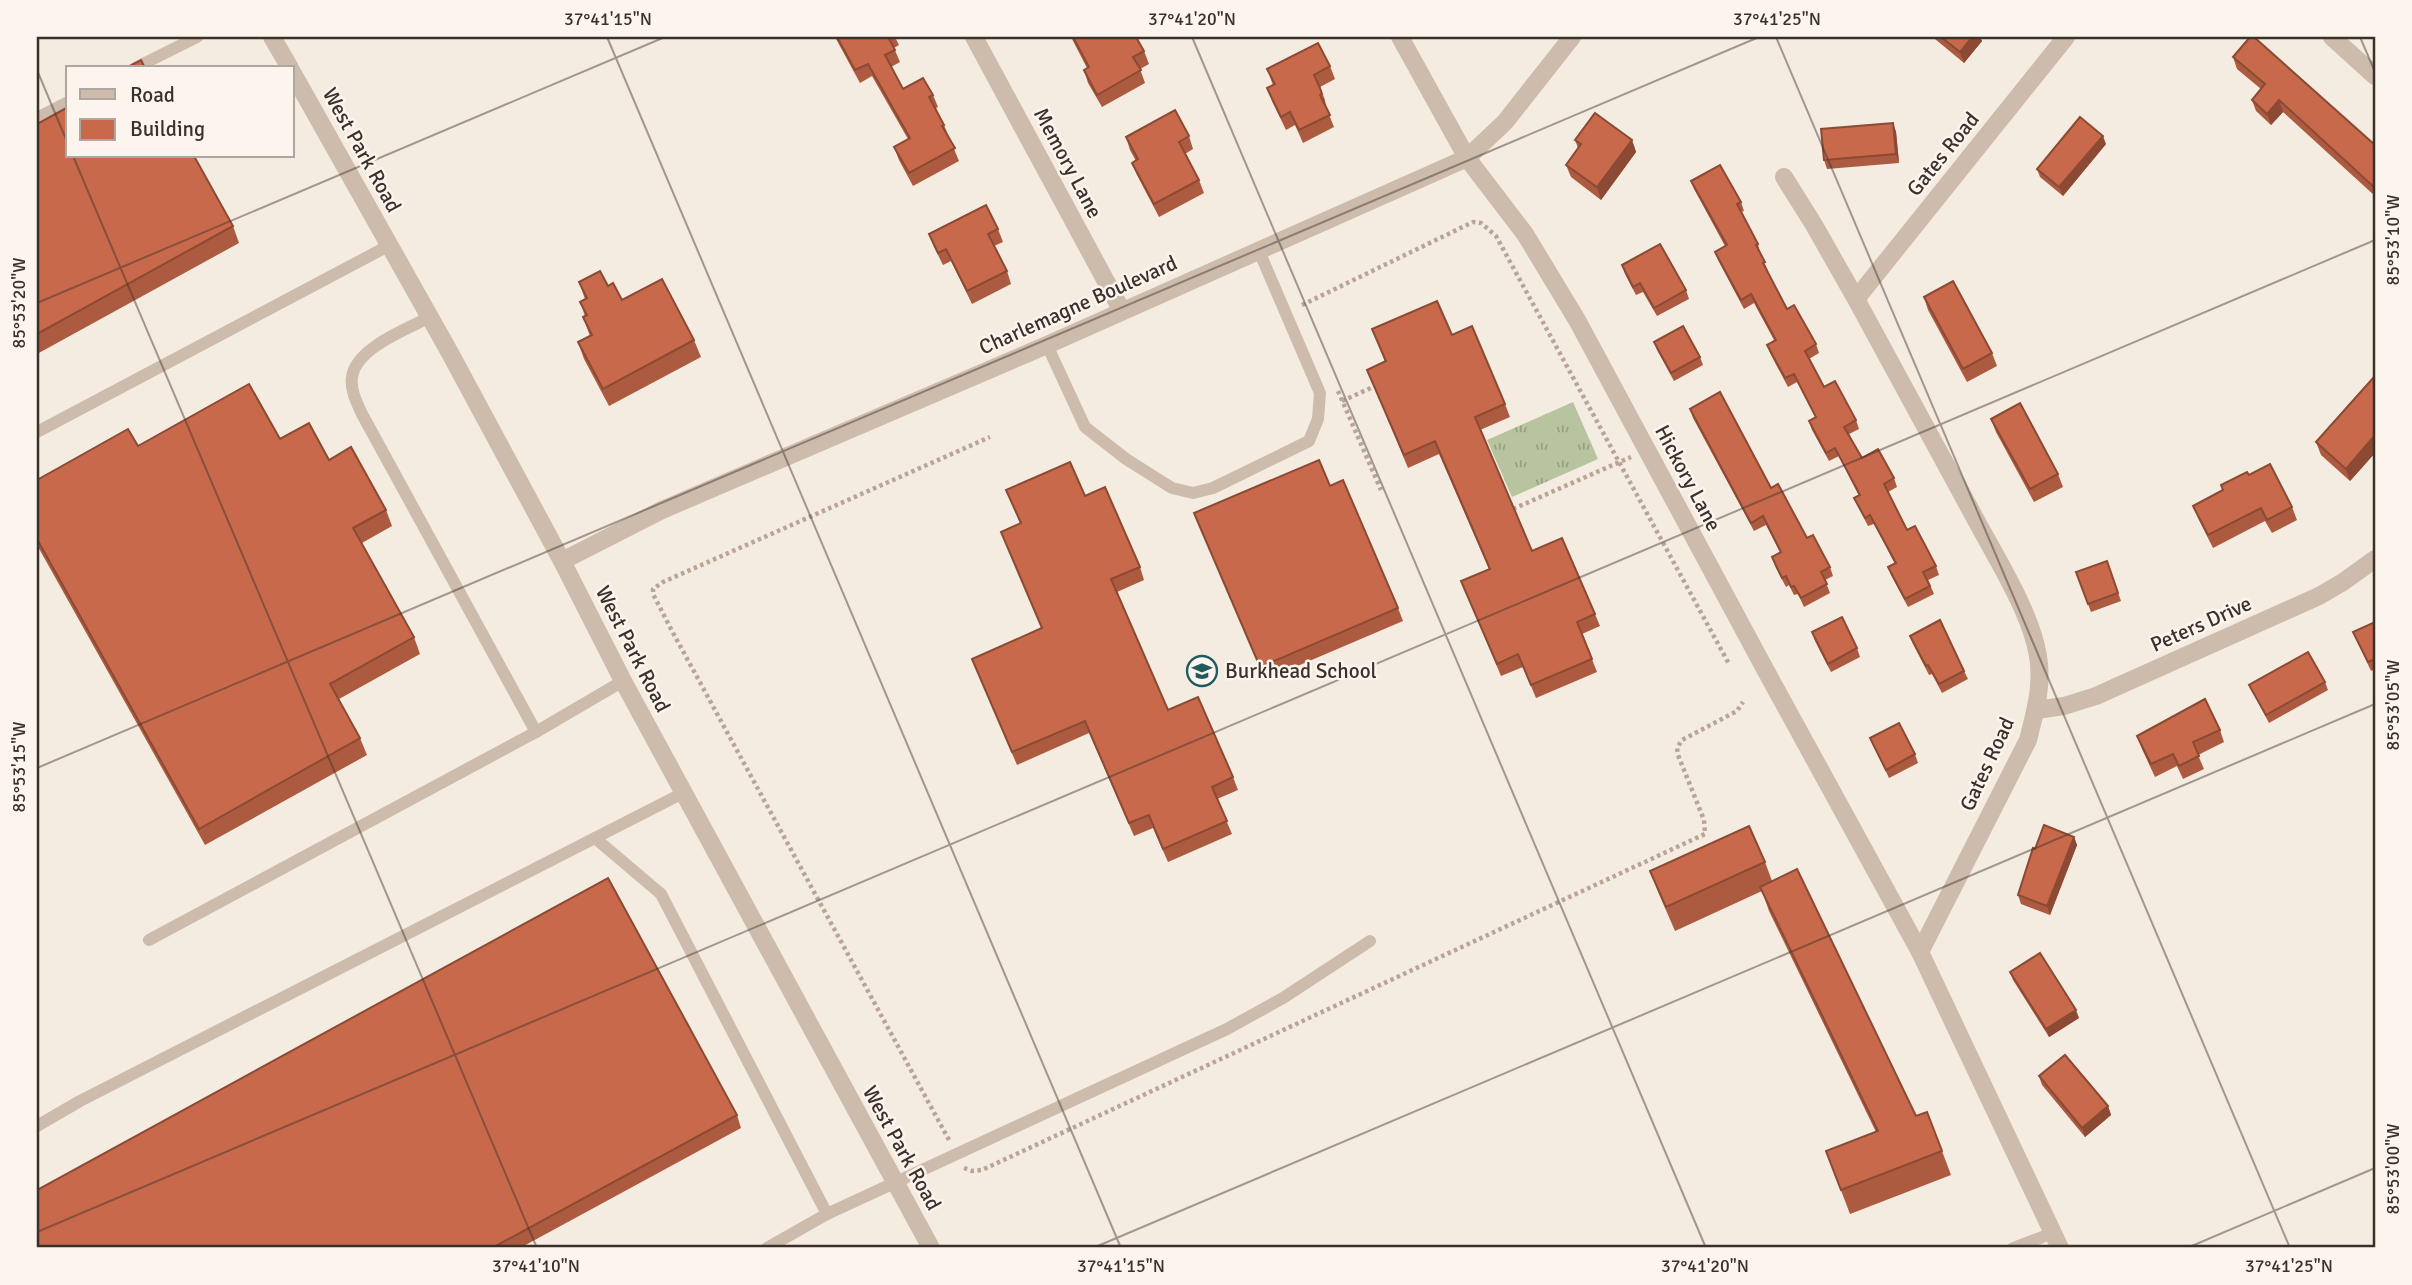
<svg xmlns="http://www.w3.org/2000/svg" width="2412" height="1285" font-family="Signika,sans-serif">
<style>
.grass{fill:url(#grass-tufts)}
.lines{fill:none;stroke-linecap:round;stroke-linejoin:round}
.path{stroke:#b9a596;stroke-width:4.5;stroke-dasharray:3.5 3.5;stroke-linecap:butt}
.lane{stroke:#cdbbac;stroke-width:12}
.street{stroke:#cdbbac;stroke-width:18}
.wall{fill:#ac5a40}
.shaded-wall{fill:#8c4a34}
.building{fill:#c8694b;stroke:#8c4a34;stroke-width:2}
.ticks{fill:none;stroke:#3b302b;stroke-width:2;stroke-opacity:0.45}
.labels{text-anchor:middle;stroke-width:5;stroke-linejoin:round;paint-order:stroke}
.street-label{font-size:21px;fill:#3b302b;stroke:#fbf5ee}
.poi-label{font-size:21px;fill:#3b302b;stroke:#fbf5ee;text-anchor:start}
.neatline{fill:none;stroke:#3b302b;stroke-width:2.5}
.ticks-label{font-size:18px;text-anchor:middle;fill:#3b302b}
</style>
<defs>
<pattern id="grass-tufts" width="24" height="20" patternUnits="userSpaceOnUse" patternTransform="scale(1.75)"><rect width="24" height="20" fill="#b8c4a0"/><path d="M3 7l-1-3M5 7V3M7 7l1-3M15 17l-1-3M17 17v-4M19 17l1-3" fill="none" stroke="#97a083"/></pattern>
</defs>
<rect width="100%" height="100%" fill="#f4ebe1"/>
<path class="grass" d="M 1573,402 L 1598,459 L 1512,497 L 1487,440 Z"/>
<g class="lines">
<g class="path">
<path d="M 1302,305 L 1473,222 L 1481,223 L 1496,236 L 1729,664"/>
<path d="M 1338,391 L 1381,490"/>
<path d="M 1342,401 L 1373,387"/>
<path d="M 1513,509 L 1631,457"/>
<path d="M 949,1140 L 672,631 L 653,594 L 653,589 L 663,582 L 990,437"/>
<path d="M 964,1168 L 972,1171 L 982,1170 L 1705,834 L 1704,820 L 1678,755 L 1677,748 L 1682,740 L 1737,711 L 1743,702"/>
</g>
<g class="lane">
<path d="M 135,68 L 197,37"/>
<path d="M 37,118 L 68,102"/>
<path d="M 430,317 C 407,329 356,348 352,377 C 350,390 357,403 362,414 L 536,732 L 623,681"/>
<path d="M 1047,345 L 1085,427 L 1126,459 L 1172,488 L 1193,493 L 1213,488 L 1309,441 L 1318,419 L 1320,393 L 1259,251"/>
<path d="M 37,432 L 390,245"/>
<path d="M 595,838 L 661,894 L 827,1214 L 1227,1029 L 1283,998 L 1370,941"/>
<path d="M 149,940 L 536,732"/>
<path d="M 37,1126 L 80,1101 L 683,793"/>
<path d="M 767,1248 L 827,1214"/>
<path d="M 2013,1248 L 2053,1233"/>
</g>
<g class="street">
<path d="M 272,37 L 290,68"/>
<path d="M 974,37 L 1122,311"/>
<path d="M 1400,37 L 1467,158 L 1525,234 L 1577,320 L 1766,671 L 1920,952"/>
<path d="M 2332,37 L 2375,76"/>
<path d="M 292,72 L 450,353 L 562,561 L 623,681 L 931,1248"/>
<path d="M 1784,177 L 1814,225 L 1856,299"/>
<path d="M 562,561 L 662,510 L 1047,345 L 1467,158 L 1505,122 L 1572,37"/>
<path d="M 2036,710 L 2064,706 L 2096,696 L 2319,596 L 2343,582 L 2375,559"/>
<path d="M 2060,1248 L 1920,952 L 2028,740 C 2035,712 2043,686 2038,656 C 2031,613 1997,559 1976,520 C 1936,446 1896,373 1856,299 L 2066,37"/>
</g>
</g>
<g class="wall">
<path d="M 835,37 L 895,37 L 899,45 L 894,48 L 900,62 L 891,67 L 903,89 L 933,95 L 938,107 L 936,108 L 944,125 L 959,161 L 913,186 L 899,160 L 894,147 L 908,139 L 872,76 L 860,83 Z"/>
<path d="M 1071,37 L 1124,37 L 1144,51 L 1149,64 L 1140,69 L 1145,83 L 1102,107 L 1088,83 L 1084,70 L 1087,68 Z"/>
<path d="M 1934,37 L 1980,37 L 1982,41 L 1964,63 L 1935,39 Z"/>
<path d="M 2233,57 L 2375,145 L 2375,196 L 2283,112 L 2271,125 L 2256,111 L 2252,100 L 2261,89 L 2237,69 Z"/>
<path d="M 1330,66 L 1335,79 L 1320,87 L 1325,100 L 1326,107 L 1334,127 L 1303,143 L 1295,125 L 1286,130 L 1272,101 L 1267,88 L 1273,85 L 1267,69 Z"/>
<path d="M 1893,123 L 1896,132 L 1899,163 L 1827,169 L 1824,160 Z"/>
<path d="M 37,124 L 233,226 L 239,243 L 37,354 Z"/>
<path d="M 1189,136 L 1193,149 L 1185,154 L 1199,180 L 1204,193 L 1159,217 L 1137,175 L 1132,163 L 1136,161 L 1130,150 L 1126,137 Z"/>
<path d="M 1575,140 L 1632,140 L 1636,152 L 1601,200 L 1571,177 L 1566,165 L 1578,148 Z"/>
<path d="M 2106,144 L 2063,196 L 2040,177 L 2037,169 Z"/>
<path d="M 1691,181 L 1741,202 L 1744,211 L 1741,212 L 1758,244 L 1760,253 L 1768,271 L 1767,271 L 1787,309 L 1816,344 L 1819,353 L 1809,359 L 1824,387 L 1856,420 L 1859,429 L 1849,434 L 1862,458 L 1894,478 L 1897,487 L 1888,492 L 1907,530 L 1936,566 L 1939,575 L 1928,580 L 1934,594 L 1908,607 L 1891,575 L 1888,567 L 1895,564 L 1874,524 L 1868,526 L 1854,498 L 1859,496 L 1839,456 L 1829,461 L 1812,430 L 1809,421 L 1815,417 L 1797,382 L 1788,387 L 1770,353 L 1767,345 L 1774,340 L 1754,303 L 1744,309 L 1718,260 L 1715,252 L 1725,246 L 1694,189 Z"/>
<path d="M 998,229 L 1003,242 L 994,246 L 1007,271 L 1011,284 L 972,304 L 951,261 L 943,265 L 934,247 L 929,234 Z"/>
<path d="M 1622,265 L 1686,290 L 1689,299 L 1657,316 L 1643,292 L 1636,295 L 1625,274 Z"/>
<path d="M 579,282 L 608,286 L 622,300 L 694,340 L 701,357 L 609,406 L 584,359 L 578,342 L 590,336 L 583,317 L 585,316 L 580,302 L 585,299 Z"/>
<path d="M 1924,297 L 1992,353 L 1997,366 L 1967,382 L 1928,310 Z"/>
<path d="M 1372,329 L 1452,335 L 1505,404 L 1510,417 L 1480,430 L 1532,551 L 1595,614 L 1600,626 L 1582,634 L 1597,672 L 1536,698 L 1523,667 L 1501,676 L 1461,581 L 1489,569 L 1439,454 L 1408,468 L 1367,370 L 1385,362 Z"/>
<path d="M 1654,342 L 1700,357 L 1703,365 L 1674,381 L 1657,350 Z"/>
<path d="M 2375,378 L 2375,453 L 2350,481 L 2321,455 L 2316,442 Z"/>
<path d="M 1690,409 L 1771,488 L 1807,538 L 1830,567 L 1833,576 L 1825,580 L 1830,593 L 1804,607 L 1798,594 L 1794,595 L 1789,585 L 1786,587 L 1775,566 L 1772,557 L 1780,552 L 1766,525 L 1754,531 L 1693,418 Z"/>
<path d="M 1991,419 L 2058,474 L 2063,487 L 2034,502 L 1996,432 Z"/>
<path d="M 280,439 L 329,460 L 386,510 L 392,526 L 362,543 L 414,637 L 420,654 L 339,699 L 360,738 L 367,755 L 205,845 L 37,545 L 37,480 L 138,446 Z"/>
<path d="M 2249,475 L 2292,507 L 2297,520 L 2272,533 L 2265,521 L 2213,548 L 2198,518 L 2193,506 L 2223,491 L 2221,485 Z"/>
<path d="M 1330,486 L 1398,608 L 1403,621 L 1265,680 L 1194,513 Z"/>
<path d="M 1006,490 L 1085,496 L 1140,567 L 1144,580 L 1117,592 L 1168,710 L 1233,777 L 1238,790 L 1217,799 L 1232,834 L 1168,862 L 1153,828 L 1134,836 L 1089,733 L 1017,765 L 972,659 L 1042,628 L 1001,532 L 1020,523 Z"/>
<path d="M 2107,561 L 2121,601 L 2091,612 L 2076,572 Z"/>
<path d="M 2375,622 L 2375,669 L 2371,671 L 2353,632 Z"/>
<path d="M 1812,632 L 1857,648 L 1860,657 L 1831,672 L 1815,641 Z"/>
<path d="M 1910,636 L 1964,671 L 1968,679 L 1942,693 L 1932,674 L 1929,675 L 1913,644 Z"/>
<path d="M 2325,682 L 2328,690 L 2269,723 L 2253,693 L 2249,685 Z"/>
<path d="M 2220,730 L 2224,742 L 2198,755 L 2204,769 L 2183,779 L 2177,766 L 2155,777 L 2142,749 L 2137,736 Z"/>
<path d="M 1870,738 L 1915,754 L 1918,763 L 1889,778 Z"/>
<path d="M 2074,837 L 2077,845 L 2050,915 L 2021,904 L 2018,895 L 2035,849 Z"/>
<path d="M 1765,862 L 1772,881 L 1916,1116 L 1942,1151 L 1951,1175 L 1850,1214 L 1826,1151 L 1876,1132 L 1769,911 L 1762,891 L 1675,931 L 1659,894 L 1650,871 Z"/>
<path d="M 2010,972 L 2079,1018 L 2049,1037 L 2013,980 Z"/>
<path d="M 2039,1076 L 2108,1106 L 2111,1115 L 2085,1137 L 2042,1085 Z"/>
<path d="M 737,1115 L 741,1128 L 520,1248 L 37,1248 Z"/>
</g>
<g class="shaded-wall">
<path d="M 1972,37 L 1980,37 L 1982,41 L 1964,63 L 1960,52 Z"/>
<path d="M 2279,100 L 2283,112 L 2271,125 L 2267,114 Z"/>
<path d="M 1893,123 L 1896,132 L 1899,163 L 1896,154 Z"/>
<path d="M 2103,136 L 2106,144 L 2063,196 L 2059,187 Z"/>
<path d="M 1632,140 L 1636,152 L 1601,200 L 1597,187 Z"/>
<path d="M 2375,435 L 2375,453 L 2350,481 L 2346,469 Z"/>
<path d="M 2074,837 L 2077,845 L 2050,915 L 2047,906 Z"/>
<path d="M 2076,1010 L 2079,1018 L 2049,1037 L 2046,1029 Z"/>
<path d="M 2108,1106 L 2111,1115 L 2085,1137 L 2082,1128 Z"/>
</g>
<g class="building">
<path d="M 837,37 L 888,37 L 895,50 L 885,55 L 903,89 L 923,78 L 933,95 L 929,97 L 944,125 L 942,126 L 955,148 L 909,173 L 894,147 L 910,138 L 868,64 L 855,70 Z"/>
<path d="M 1073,37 L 1124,37 L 1125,38 L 1127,37 L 1136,37 L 1144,51 L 1133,57 L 1141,70 L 1097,95 L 1084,70 L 1089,67 Z"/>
<path d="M 1941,37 L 1972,37 L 1960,52 Z"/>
<path d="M 2250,37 L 2254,37 L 2375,145 L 2375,188 L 2279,100 L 2267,114 L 2252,100 L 2265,84 L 2233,57 Z"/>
<path d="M 1318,43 L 1330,66 L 1314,75 L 1320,88 L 1322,94 L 1320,95 L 1330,115 L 1299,130 L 1290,112 L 1281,117 L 1267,88 L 1275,84 L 1267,69 Z"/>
<path d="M 141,60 L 145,68 L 126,68 Z"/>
<path d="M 68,107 L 68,156 L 194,156 L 233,226 L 37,334 L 37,124 Z"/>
<path d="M 1175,110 L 1189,136 L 1179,142 L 1199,180 L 1154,204 L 1132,163 L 1138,159 L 1126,137 Z"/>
<path d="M 1595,113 L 1632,140 L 1597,187 L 1566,165 L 1581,144 L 1575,140 Z"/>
<path d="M 2080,117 L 2103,136 L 2059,187 L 2037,169 Z"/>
<path d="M 1893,123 L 1896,154 L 1824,160 L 1821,129 Z"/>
<path d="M 1720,165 L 1741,202 L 1737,204 L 1758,244 L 1756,245 L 1765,262 L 1763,263 L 1787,309 L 1794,305 L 1816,344 L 1805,351 L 1824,387 L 1835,381 L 1856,420 L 1844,427 L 1862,458 L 1878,449 L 1894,478 L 1884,484 L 1907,530 L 1915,526 L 1936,566 L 1923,572 L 1930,586 L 1905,599 L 1888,567 L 1896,563 L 1870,515 L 1865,518 L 1854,498 L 1860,495 L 1835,448 L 1826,453 L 1809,421 L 1816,417 L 1794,374 L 1785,378 L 1767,345 L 1776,340 L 1751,294 L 1741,300 L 1715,252 L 1727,245 L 1691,181 Z"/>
<path d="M 986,205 L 998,229 L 988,234 L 1007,271 L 967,291 L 946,249 L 938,253 L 929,234 Z"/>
<path d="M 1660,244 L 1686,290 L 1654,308 L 1640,283 L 1633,287 L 1622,265 Z"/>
<path d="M 600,271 L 608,286 L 613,283 L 622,300 L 662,279 L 694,340 L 603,389 L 578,342 L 592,335 L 583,317 L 587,315 L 580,302 L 587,298 L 579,282 Z"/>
<path d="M 1953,281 L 1992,353 L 1963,369 L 1924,297 Z"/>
<path d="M 1437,301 L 1452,335 L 1472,326 L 1505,404 L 1475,417 L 1532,551 L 1562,538 L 1595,614 L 1577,622 L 1592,659 L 1531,685 L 1518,654 L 1497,664 L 1461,581 L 1490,569 L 1435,441 L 1404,455 L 1367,370 L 1386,361 L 1372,329 Z"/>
<path d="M 1683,326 L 1700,357 L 1671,373 L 1654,342 Z"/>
<path d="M 2374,377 L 2375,378 L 2375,435 L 2346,469 L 2316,442 Z"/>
<path d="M 249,384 L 280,439 L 309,423 L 329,460 L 351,447 L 386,510 L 353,528 L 414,637 L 330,684 L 360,738 L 199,829 L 37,539 L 37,480 L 128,429 L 138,446 Z"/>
<path d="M 1720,392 L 1771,488 L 1778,484 L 1807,538 L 1813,535 L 1830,567 L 1821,572 L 1827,584 L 1801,598 L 1794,586 L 1791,587 L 1786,576 L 1782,578 L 1772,557 L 1781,552 L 1763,516 L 1751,523 L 1690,409 Z"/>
<path d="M 2020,403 L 2058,474 L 2030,489 L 1991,419 Z"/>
<path d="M 1319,460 L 1330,486 L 1343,480 L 1398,608 L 1260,667 L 1194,513 Z"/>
<path d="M 1070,462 L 1085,496 L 1105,487 L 1140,567 L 1111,579 L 1168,710 L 1198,697 L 1233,777 L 1212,787 L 1227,821 L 1163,849 L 1149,815 L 1129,823 L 1085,721 L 1012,752 L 972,659 L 1042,628 L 1001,532 L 1021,523 L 1006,490 Z"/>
<path d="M 2270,464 L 2292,507 L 2267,520 L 2261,508 L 2208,535 L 2193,506 L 2223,490 L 2221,485 L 2247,472 L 2249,475 Z"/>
<path d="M 2107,561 L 2118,593 L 2088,604 L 2076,572 Z"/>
<path d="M 1842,617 L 1857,648 L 1828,664 L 1812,632 Z"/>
<path d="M 1940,620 L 1964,671 L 1939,684 L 1928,665 L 1926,666 L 1910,636 Z"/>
<path d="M 2375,622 L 2375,659 L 2368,662 L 2353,632 Z"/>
<path d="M 2308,652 L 2325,682 L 2266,715 L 2249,685 Z"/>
<path d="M 2205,699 L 2220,730 L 2193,742 L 2199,756 L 2179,766 L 2173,754 L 2151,764 L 2137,736 Z"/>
<path d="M 1899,723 L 1915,754 L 1886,770 L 1870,738 Z"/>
<path d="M 2044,825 L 2074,837 L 2047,906 L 2018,895 L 2033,848 L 2035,849 Z"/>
<path d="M 1749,826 L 1765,862 L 1666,907 L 1650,871 Z"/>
<path d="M 1797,869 L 1916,1116 L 1927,1112 L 1942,1151 L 1841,1190 L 1826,1151 L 1878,1131 L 1760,887 Z"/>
<path d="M 608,878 L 737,1115 L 492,1248 L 37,1248 L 37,1190 Z"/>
<path d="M 2040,953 L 2076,1010 L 2046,1029 L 2010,972 Z"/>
<path d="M 2065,1055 L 2108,1106 L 2082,1128 L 2039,1076 Z"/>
</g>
<path class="ticks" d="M 607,37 L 1121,1248M 1192,37 L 1706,1248M 1776,37 L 2290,1248M 2360,37 L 2375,72M 37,70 L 68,144M 73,156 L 537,1248M 37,303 L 665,37M 37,768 L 1759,37M 37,1232 L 2375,240M 1093,1248 L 2375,704M 2187,1248 L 2375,1168"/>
<defs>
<g id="school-ring" transform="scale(1.575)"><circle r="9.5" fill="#fbf5ee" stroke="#1f5a5e" stroke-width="1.5"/><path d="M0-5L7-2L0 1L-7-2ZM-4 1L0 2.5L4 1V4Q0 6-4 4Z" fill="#1f5a5e"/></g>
</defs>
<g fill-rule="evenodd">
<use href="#school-ring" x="1202" y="671"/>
</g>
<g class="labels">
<g class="street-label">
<text transform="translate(362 150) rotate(61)" y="7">West Park Road</text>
<text transform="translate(1943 154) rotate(-51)" y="7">Gates Road</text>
<text transform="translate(1068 163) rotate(62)" y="7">Memory Lane</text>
<text transform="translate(1078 305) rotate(-24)" y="7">Charlemagne Boulevard</text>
<text transform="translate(1688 478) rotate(62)" y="7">Hickory Lane</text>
<text transform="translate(2201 624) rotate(-24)" y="7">Peters Drive</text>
<text transform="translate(633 649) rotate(63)" y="7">West Park Road</text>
<text transform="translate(1987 764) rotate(-65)" y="7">Gates Road</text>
<text transform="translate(902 1148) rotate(61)" y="7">West Park Road</text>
</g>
<g class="poi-label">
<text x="1225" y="678">Burkhead School</text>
</g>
</g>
<rect width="2412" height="1285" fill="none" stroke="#fbf5ee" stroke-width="77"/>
<rect x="66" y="66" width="228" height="91" fill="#fbf5ee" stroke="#aea6a0" stroke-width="2"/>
<rect x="80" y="89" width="35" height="10" fill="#cdbbac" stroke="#aea6a0" stroke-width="2"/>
<text x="130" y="102" font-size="21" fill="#3b302b">Road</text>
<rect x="80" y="119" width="35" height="21" fill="#c8694b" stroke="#aea6a0" stroke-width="2"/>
<text x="130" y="136" font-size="21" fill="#3b302b">Building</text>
<rect x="38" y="38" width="2336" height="1208" class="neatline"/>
<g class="ticks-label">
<text x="608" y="25">37°41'15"N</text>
<text x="1192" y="25">37°41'20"N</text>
<text x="1777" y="25">37°41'25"N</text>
<text transform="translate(2393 240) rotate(-90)" y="6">85°53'10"W</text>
<text transform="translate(19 303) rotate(-90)" y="6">85°53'20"W</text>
<text transform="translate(2393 705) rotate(-90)" y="6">85°53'05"W</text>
<text transform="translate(19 767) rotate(-90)" y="6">85°53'15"W</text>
<text transform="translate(2393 1169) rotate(-90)" y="6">85°53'00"W</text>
<text x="536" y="1272">37°41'10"N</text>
<text x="1121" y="1272">37°41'15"N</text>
<text x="1705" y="1272">37°41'20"N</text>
<text x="2289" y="1272">37°41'25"N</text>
</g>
</svg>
